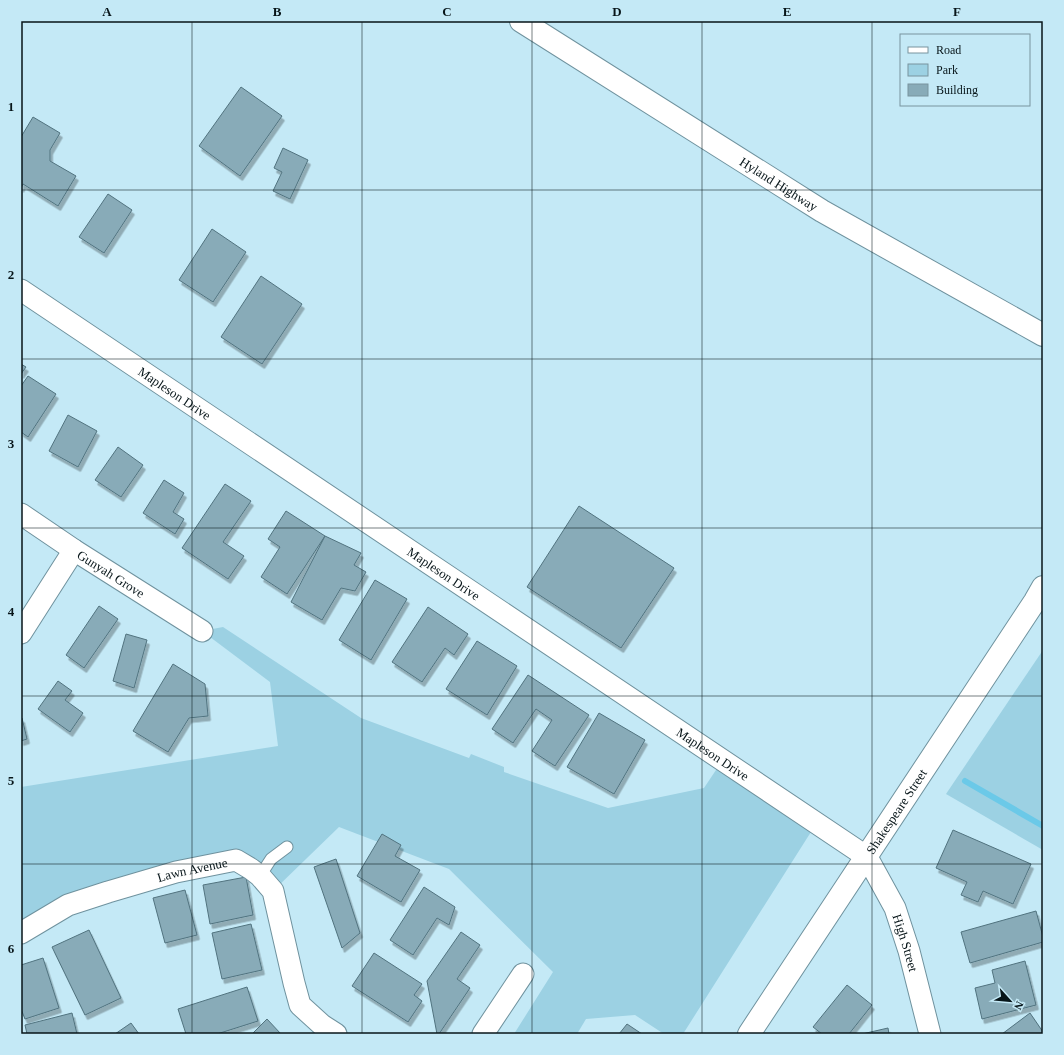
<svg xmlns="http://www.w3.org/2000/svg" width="1064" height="1055" font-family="Georgia,serif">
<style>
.green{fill:#9cd1e3}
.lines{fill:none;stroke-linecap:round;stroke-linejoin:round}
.stream{stroke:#6bc9e8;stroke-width:6}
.building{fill:#88abb8;stroke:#51737f;filter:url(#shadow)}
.lane-casing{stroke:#6f929e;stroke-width:13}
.street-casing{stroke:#6f929e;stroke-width:23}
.secondary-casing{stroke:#6f929e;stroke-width:24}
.lane{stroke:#fff;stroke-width:11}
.street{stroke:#fff;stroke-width:21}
.secondary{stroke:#fff;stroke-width:22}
.grid{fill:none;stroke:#071519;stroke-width:1;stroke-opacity:0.55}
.labels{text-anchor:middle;stroke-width:3.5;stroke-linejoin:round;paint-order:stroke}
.street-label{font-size:13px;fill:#071519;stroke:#c4e9f6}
.neatline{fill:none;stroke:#071519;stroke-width:1.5}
.grid-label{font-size:13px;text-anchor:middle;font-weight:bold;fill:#071519}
</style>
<defs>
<filter id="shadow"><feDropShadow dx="2.5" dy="4.5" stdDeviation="0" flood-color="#0004"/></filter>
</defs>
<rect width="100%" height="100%" fill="#c4e9f6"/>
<g class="green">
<path d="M 223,627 L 361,718 L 469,758 L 471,754 L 504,767 L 504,772 L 608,808 L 704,788 L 722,761 L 816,824 L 683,1034 L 664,1034 L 635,1015 L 586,1019 L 577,1034 L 514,1034 L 553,972 L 449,869 L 339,827 L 273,891 L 251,869 L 186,869 L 21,934 L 21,787 L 278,746 L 270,682 L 202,631 Z"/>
<path d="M 1043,650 L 1043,850 L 946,794 Z"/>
</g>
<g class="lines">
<path class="stream" d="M 965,781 L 1043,826"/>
</g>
<g class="building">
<path d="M 241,87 L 282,116 L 240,176 L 199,146 Z"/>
<path d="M 33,117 L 60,133 L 50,150 L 50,161 L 76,176 L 58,206 L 23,184 L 21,188 L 21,137 Z"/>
<path d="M 283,148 L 308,160 L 290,199 L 273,191 L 282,172 L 274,168 Z"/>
<path d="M 108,194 L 132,210 L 104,253 L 79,237 Z"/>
<path d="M 212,229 L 246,252 L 213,302 L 179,280 Z"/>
<path d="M 261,276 L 302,304 L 262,364 L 221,337 Z"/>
<path d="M 21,364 L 26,367 L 21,374 Z"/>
<path d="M 28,376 L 56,394 L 28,437 L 21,432 L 21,386 Z"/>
<path d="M 68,415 L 97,431 L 78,467 L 49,451 Z"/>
<path d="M 118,447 L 143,465 L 121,497 L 95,480 Z"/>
<path d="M 164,480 L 184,493 L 173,512 L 184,519 L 175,534 L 143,513 Z"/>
<path d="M 225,484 L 251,501 L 223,542 L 244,556 L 228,579 L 182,548 Z"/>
<path d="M 579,506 L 674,568 L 621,648 L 527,587 Z"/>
<path d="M 286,511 L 325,536 L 287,594 L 261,577 L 280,547 L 268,539 Z"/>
<path d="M 325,536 L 361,553 L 354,565 L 366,572 L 355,591 L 341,588 L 322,620 L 291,602 Z"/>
<path d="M 375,580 L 407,599 L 371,660 L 339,640 Z"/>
<path d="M 99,606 L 118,619 L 84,668 L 66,655 Z"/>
<path d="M 428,607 L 468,634 L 454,655 L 445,648 L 422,682 L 392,662 Z"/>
<path d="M 126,634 L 147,640 L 134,688 L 113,681 Z"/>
<path d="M 477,641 L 517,666 L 487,715 L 446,689 Z"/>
<path d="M 173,664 L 205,684 L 208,716 L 189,718 L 168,752 L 133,731 Z"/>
<path d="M 528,675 L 589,715 L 555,766 L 532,751 L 552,720 L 536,709 L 513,743 L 492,729 Z"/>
<path d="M 58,681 L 72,691 L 65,700 L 83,713 L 70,732 L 38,709 Z"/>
<path d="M 599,713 L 645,740 L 614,794 L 567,767 Z"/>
<path d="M 21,718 L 22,718 L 27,739 L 21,741 Z"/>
<path d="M 953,830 L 1031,864 L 1013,904 L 983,891 L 978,902 L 961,895 L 967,882 L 936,868 Z"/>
<path d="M 382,834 L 401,845 L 395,856 L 420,870 L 401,902 L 357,876 Z"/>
<path d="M 336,859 L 360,933 L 342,948 L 314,867 Z"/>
<path d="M 246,877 L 253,915 L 210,924 L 203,885 Z"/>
<path d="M 424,887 L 455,907 L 449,925 L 437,918 L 413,955 L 390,940 Z"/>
<path d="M 185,890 L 197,935 L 165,943 L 153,898 Z"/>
<path d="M 1036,911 L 1043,937 L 1043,942 L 970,963 L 961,932 Z"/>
<path d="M 251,924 L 262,970 L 222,979 L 212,933 Z"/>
<path d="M 89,930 L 121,998 L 85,1015 L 52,947 Z"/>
<path d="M 461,932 L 480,945 L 457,979 L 470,988 L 439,1034 L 437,1034 L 427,981 Z"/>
<path d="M 374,953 L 422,984 L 414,995 L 422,1001 L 408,1022 L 352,986 Z"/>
<path d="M 43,958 L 59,1008 L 25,1019 L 21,1009 L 21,965 Z"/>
<path d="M 1025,961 L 1036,1005 L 982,1019 L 975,988 L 995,983 L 992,970 Z"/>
<path d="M 847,985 L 872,1005 L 849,1034 L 822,1034 L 813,1027 Z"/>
<path d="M 247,987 L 258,1021 L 217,1034 L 186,1034 L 178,1009 Z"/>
<path d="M 72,1013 L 77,1034 L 27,1034 L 25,1025 Z"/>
<path d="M 1030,1013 L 1043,1032 L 1040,1034 L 1002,1034 Z"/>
<path d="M 267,1019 L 281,1034 L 252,1034 Z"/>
<path d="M 131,1023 L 139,1034 L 115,1034 Z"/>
<path d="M 627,1024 L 642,1034 L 619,1034 Z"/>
<path d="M 888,1028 L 889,1034 L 862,1034 Z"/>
</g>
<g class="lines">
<g class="lane-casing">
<path id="lane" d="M 260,876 L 271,859 L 287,847"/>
</g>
<g class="street-casing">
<g id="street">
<path id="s1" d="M 21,290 L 867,857 L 895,908 L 909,951 L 930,1034"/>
<path id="s2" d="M 21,514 L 74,550 L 202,631"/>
<path d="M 21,633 L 74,550"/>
<path id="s3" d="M 21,933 L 68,905 L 108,892 L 176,872 L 236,860 L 251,869 L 260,876 L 273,891 L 294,983 L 300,1005 L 322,1025 L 336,1034"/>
<path d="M 483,1034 L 523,974"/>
</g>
</g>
<g class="secondary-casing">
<g id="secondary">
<path id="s4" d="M 521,21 L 822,211 L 1043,335"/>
<path id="s5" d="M 749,1034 L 1035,601 L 1043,587"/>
</g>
</g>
<use href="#lane" class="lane"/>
<use href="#street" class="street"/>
<use href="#secondary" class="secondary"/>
</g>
<path class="grid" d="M 192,21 L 192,1034M 362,21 L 362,1034M 532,21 L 532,1034M 702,21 L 702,1034M 872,21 L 872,1034M 21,190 L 1043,190M 21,359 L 1043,359M 21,528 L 1043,528M 21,696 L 1043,696M 21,864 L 1043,864"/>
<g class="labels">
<g class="street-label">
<text dy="5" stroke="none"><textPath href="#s4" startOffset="305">Hyland Highway</textPath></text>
<text dy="5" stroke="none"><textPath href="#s1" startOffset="185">Mapleson Drive</textPath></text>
<text dy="5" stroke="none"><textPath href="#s2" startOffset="108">Gunyah Grove</textPath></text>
<text dy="5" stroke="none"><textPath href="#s1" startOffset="509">Mapleson Drive</textPath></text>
<text dy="5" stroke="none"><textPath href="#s1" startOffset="833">Mapleson Drive</textPath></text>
<text dy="5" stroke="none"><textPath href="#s5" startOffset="267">Shakespeare Street</textPath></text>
<text dy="5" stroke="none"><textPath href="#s3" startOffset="184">Lawn Avenue</textPath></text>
<text dy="5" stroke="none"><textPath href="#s1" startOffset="1113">High Street</textPath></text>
</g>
</g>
<rect width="1064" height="1055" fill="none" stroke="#c4e9f6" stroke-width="44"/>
<rect x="900" y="34" width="130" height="72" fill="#c4e9f6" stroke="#78949e"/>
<rect x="908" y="47" width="20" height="6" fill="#ffffff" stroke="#78949e"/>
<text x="936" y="54" font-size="12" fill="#071519">Road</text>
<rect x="908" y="64" width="20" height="12" fill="#9cd1e3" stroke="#78949e"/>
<text x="936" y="74" font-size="12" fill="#071519">Park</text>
<rect x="908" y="84" width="20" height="12" fill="#88abb8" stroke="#78949e"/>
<text x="936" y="94" font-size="12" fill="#071519">Building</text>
<g transform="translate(1010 1001) rotate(117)" stroke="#c4e9f6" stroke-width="3" paint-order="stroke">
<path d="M0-3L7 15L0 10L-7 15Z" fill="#071519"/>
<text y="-6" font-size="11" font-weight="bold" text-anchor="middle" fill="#071519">N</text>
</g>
<rect x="22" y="22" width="1020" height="1011" class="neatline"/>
<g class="grid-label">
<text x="107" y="16">A</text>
<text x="277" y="16">B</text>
<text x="447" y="16">C</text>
<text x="617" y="16">D</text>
<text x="787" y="16">E</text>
<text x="957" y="16">F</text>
<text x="11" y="111">1</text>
<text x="11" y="279">2</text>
<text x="11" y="448">3</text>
<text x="11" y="616">4</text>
<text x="11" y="785">5</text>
<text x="11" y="953">6</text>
</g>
</svg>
